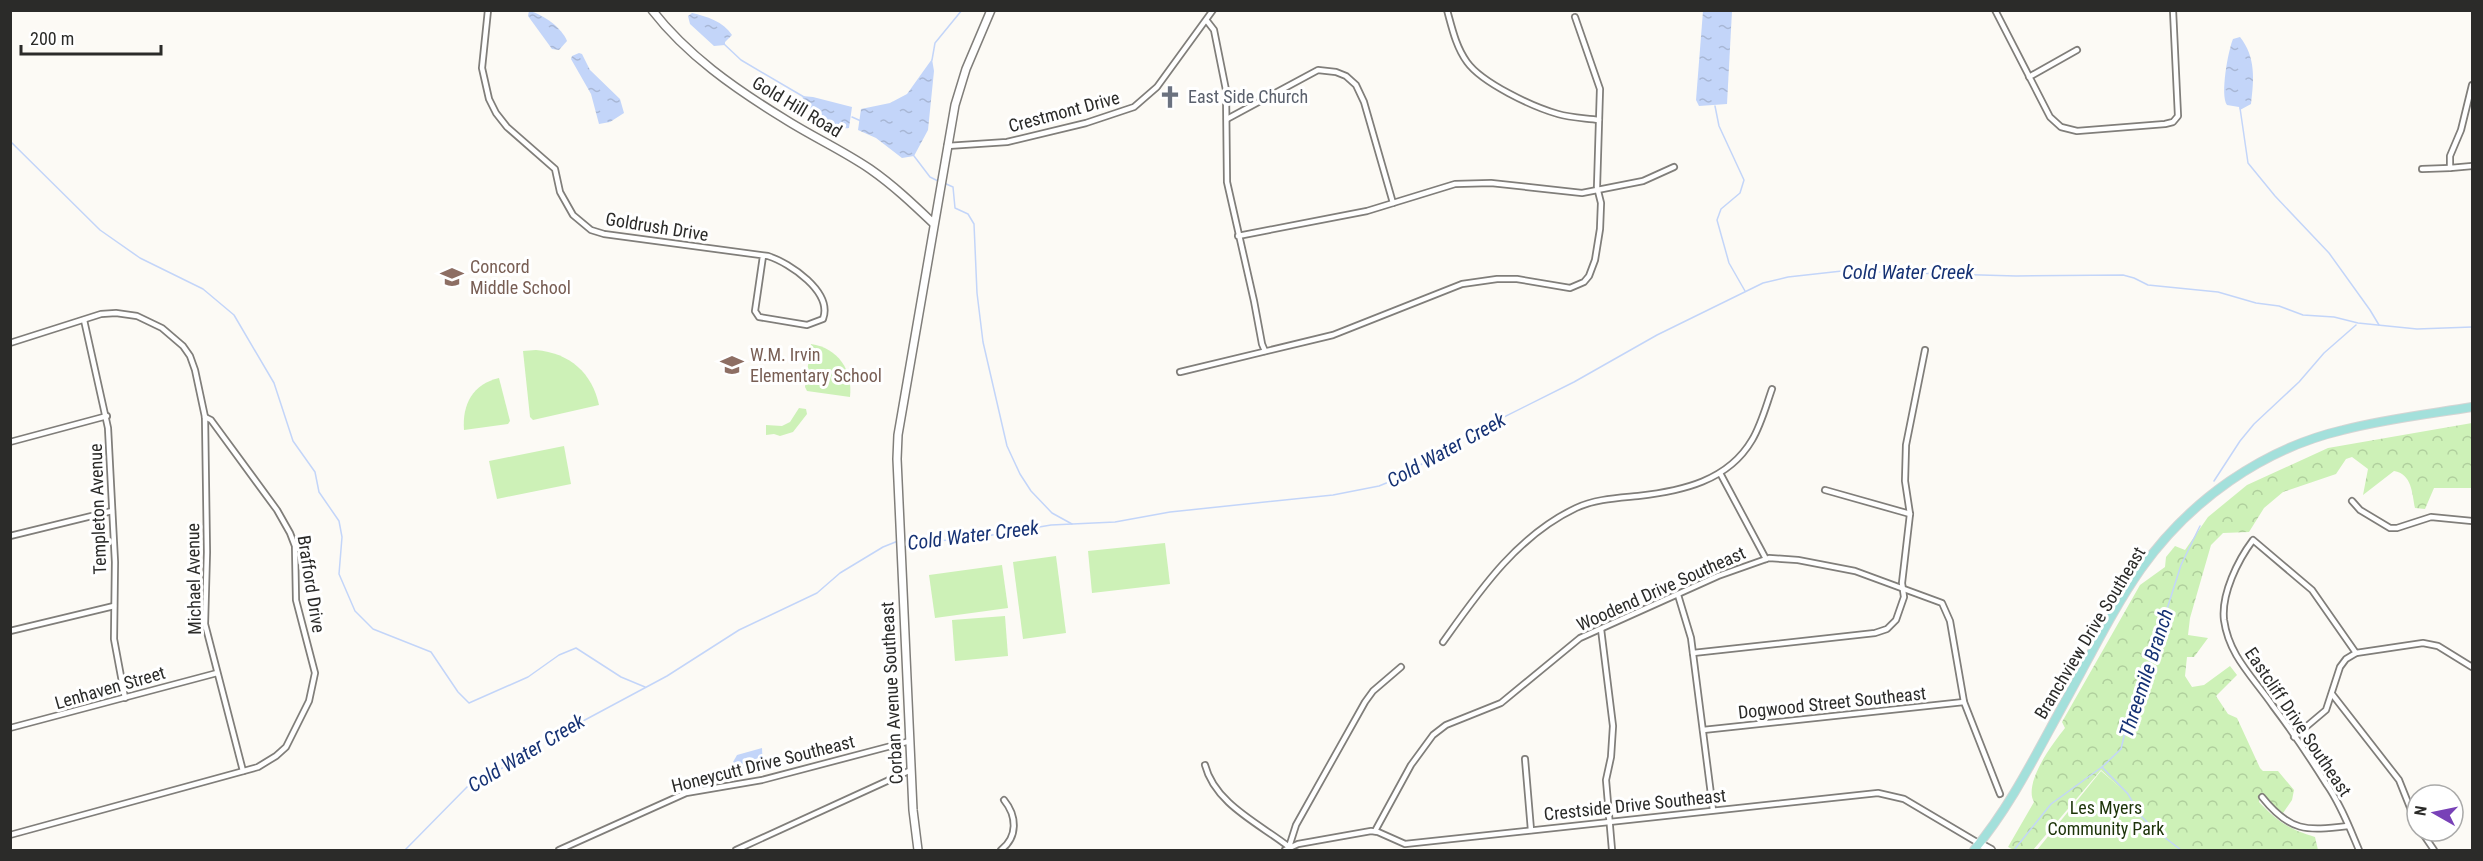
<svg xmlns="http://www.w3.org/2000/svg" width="2483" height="861" font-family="'Roboto Condensed',sans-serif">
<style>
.green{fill:#cdf1b7}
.forest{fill:url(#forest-crowns)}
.water{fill:url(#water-ripples)}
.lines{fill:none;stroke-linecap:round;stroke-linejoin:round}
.stream{stroke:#c3d5f9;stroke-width:1.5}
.street-casing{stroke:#807e7a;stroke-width:8}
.secondary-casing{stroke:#807e7a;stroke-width:10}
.primary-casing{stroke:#d5d5d4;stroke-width:10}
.street{stroke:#fff;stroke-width:4.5}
.secondary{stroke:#fff;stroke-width:7}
.primary{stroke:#a3e0db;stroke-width:8}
.labels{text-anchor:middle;stroke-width:6;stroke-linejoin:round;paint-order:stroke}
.worship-label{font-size:18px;fill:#5b616d;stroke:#fff;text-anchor:start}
.street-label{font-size:18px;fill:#2b2b29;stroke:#fff}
.education-label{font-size:18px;fill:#785e54;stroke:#fff;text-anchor:start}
.park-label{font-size:18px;fill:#1c3308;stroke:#fff}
.water-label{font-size:20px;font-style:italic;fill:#163274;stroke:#fff}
</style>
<defs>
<pattern id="forest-crowns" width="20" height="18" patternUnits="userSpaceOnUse" patternTransform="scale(1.5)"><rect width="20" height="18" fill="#cdf1b7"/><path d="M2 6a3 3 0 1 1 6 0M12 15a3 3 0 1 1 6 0" fill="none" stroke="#b0cf9d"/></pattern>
<pattern id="water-ripples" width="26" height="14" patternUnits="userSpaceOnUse" patternTransform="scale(1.5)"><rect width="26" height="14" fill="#c3d5f9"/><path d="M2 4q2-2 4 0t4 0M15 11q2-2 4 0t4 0" fill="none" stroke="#a8b7d5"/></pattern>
</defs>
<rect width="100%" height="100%" fill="#fcfaf5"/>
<g class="green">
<path d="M 811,344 C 838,348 853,370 850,397 L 807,391 L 805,387 Z"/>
<path d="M 536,350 C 570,353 592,373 599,405 L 533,420 L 530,417 L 523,351 Z"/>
<path d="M 499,378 L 510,421 L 508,424 L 464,430 C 462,404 473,384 499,378 Z"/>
<path d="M 799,408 L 806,409 L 807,414 L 793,432 L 780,436 L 774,434 L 766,435 L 766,425 L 782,426 L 790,422 Z"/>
<path d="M 564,446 L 571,484 L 497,499 L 489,461 Z"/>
<path d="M 1165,543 L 1170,584 L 1092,593 L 1088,551 Z"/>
<path d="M 1056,556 L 1066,633 L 1023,639 L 1013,562 Z"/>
<path d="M 1002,565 L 1008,608 L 935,618 L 929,575 Z"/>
<path d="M 1005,616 L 1008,656 L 955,661 L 952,620 Z"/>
<path d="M 2101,771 L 2193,850 L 2037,850 Z"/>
</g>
<path class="forest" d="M 2472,423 L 2472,488 L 2434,488 L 2425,509 L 2415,508 C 2412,493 2412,474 2394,471 L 2363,495 L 2368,469 L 2352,457 L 2346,459 L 2336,474 L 2283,492 L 2264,508 L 2249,532 L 2223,533 L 2211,545 L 2190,618 L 2188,635 L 2208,638 L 2194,657 L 2187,657 L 2185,676 L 2192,687 L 2204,685 L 2230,666 L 2237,675 L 2216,696 L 2228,714 L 2237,718 L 2260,768 L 2263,771 L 2278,771 L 2294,790 L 2292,800 L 2281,816 L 2265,796 L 2260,795 L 2259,802 C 2278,822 2289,829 2315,837 L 2318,850 L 2187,850 L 2101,770 L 2033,850 L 2014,850 L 2008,847 L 2034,802 C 2023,783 2053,743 2065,728 L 2062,722 L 2140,585 L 2165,567 L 2166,557 L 2175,546 L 2185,550 L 2208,517 L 2247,485 L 2328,448 Z"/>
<g class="water">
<path d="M 529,11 C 543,14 562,28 567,41 L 559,50 L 552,49 L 528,16 Z"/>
<path d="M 1703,11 L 1732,11 L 1727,104 L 1699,106 L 1696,100 Z"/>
<path d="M 692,13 C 706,16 724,22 732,35 L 725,42 L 725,45 L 714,46 L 690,24 L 688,16 Z"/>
<path d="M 2240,37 C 2256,57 2254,80 2251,104 L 2240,110 L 2239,107 L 2227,105 C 2220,95 2228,51 2233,39 Z"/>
<path d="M 579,53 L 582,54 L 590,70 L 620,99 L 624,113 L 610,122 L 599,124 L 591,94 L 571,59 L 572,56 Z"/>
<path d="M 932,59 L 934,71 L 928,130 L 914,156 L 902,158 L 876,138 L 858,130 L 861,109 L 890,103 L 907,94 Z"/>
<path d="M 802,96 L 813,97 L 852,107 L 849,128 C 835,131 807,110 802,96 Z"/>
<path d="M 762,748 L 763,768 C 754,772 739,769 733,762 L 737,755 Z"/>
</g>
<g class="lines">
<g class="stream">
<path d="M 724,44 L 741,60 L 804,97"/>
<path d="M 932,60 L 935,43 L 962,10"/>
<path d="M 1715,106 L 1719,126 L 1744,180 L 1740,193 L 1721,209 L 1717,220 L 1729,263 L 1745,291"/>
<path d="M 2240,108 L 2248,163 L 2275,196 L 2329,253 L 2370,310 L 2379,325"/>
<path d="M 852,117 L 861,121"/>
<path d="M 10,141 L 100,230 L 140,258 L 203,289 L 234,315 L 274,383 L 293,441 L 315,472 L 319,492 L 339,521 L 342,537 L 339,574 L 355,611 L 373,629 L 431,652 L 458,692 L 469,703 L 528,677 L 559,655 L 576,648 L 621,677 L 645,687"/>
<path d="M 914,156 L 930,177 L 940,182"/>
<path d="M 944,183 L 953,187 L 955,208 L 968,214 L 974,224 L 977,293 L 983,342 L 1007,446 L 1020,474 L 1031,491 L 1052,513 L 1072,524"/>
<path d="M 2214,481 L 2240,441 L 2254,424 L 2299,382 L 2324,353 L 2356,325"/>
<path d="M 903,541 L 963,540 L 1051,525 L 1115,522 L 1170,512 L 1333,495 L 1379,486 L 1401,477 L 1470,434 L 1574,382 L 1657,335 L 1763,283 L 1788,277 L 1842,271 L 2016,276 L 2123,275 L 2134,278 L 2148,285 L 2218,292 L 2256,303 L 2279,306 L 2303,315 L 2334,317 L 2358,323 L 2417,329 L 2472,327"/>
<path d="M 2102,767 L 2128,794 L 2140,815 L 2155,830 L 2181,850"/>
<path d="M 405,850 L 467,787 L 510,764 L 545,739 L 583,721 L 667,676 L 739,630 L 817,593 L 840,573 L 883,547 L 898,541"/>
<path d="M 2014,850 L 2051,804 L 2102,767 L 2121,749 L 2130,711 L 2147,672 L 2181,565 L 2200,526"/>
</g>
<g class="street-casing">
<g id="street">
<path d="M 488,10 L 482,68 L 489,99 L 496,113 L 507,127 L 555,169 L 560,192 L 573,215 L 591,230 L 604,234 L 768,256 C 790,263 833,292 823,319 L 807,325 L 759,317 L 755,311 L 763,256"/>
<path d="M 1447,10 C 1452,28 1456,47 1467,62 C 1482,83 1533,107 1558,114 C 1571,118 1586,118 1599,120"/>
<path d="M 1995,10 L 2050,117 L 2061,127 L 2077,131 L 2165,124 L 2173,122 L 2178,116 L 2173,10"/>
<path d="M 1207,21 L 1214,30 L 1226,90 L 1227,182 L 1254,301 L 1262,344 L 1265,351"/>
<path d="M 2029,77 L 2077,50"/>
<path d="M 2472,85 L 2461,130 L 2450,156 L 2450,168 L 2472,166"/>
<path d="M 1227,119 L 1318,70 L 1336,72 L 1346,76 L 1356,85 L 1364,102 L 1393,203"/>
<path d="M 947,146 L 1007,142 L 1086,123 L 1134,107 L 1157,87 L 1213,10"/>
<path d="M 2422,169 L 2450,168"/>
<path d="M 1238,236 L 1367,211 L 1455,184 L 1491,183 L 1582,193 L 1643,181 L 1674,167"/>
<path d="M 84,320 L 108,428 L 115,562 L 114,639 L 125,698"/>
<path d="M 10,343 L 101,314 L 116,313 L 137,316 L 162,328 L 183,346 L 190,356 L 195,370 L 205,417 L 207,552 L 205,624 L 243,771"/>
<path d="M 1180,372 L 1333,335 L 1462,284 L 1497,279 L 1517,279 L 1570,288 L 1584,282 L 1589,276 L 1595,260 L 1600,229 L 1601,203 L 1597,187 L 1600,89 L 1575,17"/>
<path d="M 10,442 L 107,416"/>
<path d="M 1720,473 L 1766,559"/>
<path d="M 1825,490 L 1910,514"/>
<path d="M 2352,501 L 2360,510 L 2390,528 L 2397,528 L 2431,517 L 2472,521"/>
<path d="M 10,536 L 112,511"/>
<path d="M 1678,595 L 1691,638 L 1713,810"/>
<path d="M 1601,629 L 1613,726 L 1611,757 L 1606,780 L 1612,850"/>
<path d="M 10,631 L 114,606"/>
<path d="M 1443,642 C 1480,590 1517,536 1576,508 C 1595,499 1618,498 1638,496 C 1682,491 1728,481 1752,440 C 1761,425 1766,406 1772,389"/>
<path d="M 1693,653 L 1875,633 L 1887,629 L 1896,620 L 1904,597 L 1902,583 L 1910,514 L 1905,481 L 1906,445 L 1925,350"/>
<path d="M 2356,653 L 2312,590 L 2253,540 C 2238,560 2221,594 2224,620 C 2229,656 2253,677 2273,706 C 2292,731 2310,758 2327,785 C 2341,805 2350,829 2359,850"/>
<path d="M 2332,694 L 2399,780 L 2417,825"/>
<path d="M 10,728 L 217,673"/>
<path d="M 1703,730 L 1964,702"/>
<path d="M 2294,737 L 2326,710 L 2340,667 L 2346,659 L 2356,653 L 2423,643 L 2438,646 L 2472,667"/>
<path d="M 1525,759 L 1531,830"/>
<path d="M 1205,765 C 1215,804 1260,824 1289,847 L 1296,825 L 1365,702 L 1373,691 L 1401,667"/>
<path d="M 2262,797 C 2290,832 2306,831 2348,826"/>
<path d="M 1375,831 L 1411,765 L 1433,735 L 1446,725 L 1501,703 L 1580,638 L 1718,576 L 1769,558 L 1798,560 L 1855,571 L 1942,603 L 1950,621 L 1964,702 L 2000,794"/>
<path d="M 2421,831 L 2434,850"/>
<path d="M 10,835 L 258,767 L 276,756 L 286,747 L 309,701 L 315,673 L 296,600 L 295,546 L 290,533 L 277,510 L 211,420 L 205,417"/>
<path d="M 559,850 L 686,793 L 762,780 L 910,741"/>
<path d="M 736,850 L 911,770"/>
<path d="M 1001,850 C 1018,837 1017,816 1004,800"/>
<path d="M 1285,850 L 1298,844 L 1371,831 L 1378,832 L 1405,844 L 1878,793 L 1904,799 L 1980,844"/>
</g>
</g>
<g class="secondary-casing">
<g id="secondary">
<path d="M 652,10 C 687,55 734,88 783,118 C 811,136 842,150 870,169 C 893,185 913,204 933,223"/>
<path d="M 1980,844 L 1991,850"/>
<path d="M 918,850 L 913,810 L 897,459 L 898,435 L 955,105 L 966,69 L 991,10"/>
</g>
</g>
<g class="primary-casing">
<path id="primary" d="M 1974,850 C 2010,807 2035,756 2062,707 C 2088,661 2111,612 2141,569 C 2189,501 2262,449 2343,430 C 2385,419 2429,414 2472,407"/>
</g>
<use href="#street" class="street"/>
<use href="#secondary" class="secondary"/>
<use href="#primary" class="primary"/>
</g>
<defs>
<g id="church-bare" transform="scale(1.8)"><path d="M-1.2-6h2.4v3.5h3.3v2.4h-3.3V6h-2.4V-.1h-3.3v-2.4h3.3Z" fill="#6b7280" stroke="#fff" stroke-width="2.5" paint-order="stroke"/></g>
<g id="school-bare" transform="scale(1.8)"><path d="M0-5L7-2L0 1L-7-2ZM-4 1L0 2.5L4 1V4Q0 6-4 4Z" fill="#8d6e63" stroke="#fff" stroke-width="2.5" paint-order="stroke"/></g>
</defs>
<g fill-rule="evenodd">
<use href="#church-bare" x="1170" y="97"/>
<use href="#school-bare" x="452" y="277"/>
<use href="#school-bare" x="732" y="365"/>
</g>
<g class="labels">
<g class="worship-label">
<text x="1188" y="103">East Side Church</text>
</g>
<g class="street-label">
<text transform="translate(797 107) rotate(31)" y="6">Gold Hill Road</text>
<text transform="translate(1064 112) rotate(-15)" y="6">Crestmont Drive</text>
<text transform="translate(657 227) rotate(9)" y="6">Goldrush Drive</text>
<text transform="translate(98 509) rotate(-92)" y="6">Templeton Avenue</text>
<text transform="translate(194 579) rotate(-91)" y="6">Michael Avenue</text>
<text transform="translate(311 584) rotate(81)" y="6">Brafford Drive</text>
<text transform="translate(1661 589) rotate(-24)" y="6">Woodend Drive Southeast</text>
<text transform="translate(2090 633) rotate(-59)" y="6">Branchview Drive Southeast</text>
<text transform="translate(110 688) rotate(-16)" y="6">Lenhaven Street</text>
<text transform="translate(892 693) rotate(-93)" y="6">Corban Avenue Southeast</text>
<text transform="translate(1832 703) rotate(-6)" y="6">Dogwood Street Southeast</text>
<text transform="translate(2298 722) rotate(56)" y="6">Eastcliff Drive Southeast</text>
<text transform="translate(763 764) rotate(-14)" y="6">Honeycutt Drive Southeast</text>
<text transform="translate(1635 805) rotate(-6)" y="6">Crestside Drive Southeast</text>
</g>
<g class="education-label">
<text x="470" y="273">Concord<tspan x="470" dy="21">Middle School</tspan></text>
<text x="750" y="361">W.M. Irvin<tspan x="750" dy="21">Elementary School</tspan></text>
</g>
<g class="park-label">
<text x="2106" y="814">Les Myers<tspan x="2106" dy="21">Community Park</tspan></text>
</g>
<g class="water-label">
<text x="1908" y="279">Cold Water Creek</text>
<text transform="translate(1446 450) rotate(-29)" y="7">Cold Water Creek</text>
<text transform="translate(973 535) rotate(-7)" y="7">Cold Water Creek</text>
<text transform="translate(2146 673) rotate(-72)" y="7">Threemile Branch</text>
<text transform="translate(526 753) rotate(-31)" y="7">Cold Water Creek</text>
</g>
</g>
<rect width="2483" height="861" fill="none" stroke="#2b2b29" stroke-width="24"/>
<g transform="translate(2435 813) rotate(279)"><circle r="28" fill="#ffffff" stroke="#aaaaa9" stroke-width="1.5"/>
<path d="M0-4.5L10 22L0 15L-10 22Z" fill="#7841b7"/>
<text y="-9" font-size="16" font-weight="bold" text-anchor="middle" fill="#2b2b29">N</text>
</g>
<path d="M21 45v9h140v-9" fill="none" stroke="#2b2b29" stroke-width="3"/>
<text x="30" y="45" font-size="18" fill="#2b2b29" stroke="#ffffff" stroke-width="4.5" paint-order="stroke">200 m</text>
</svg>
